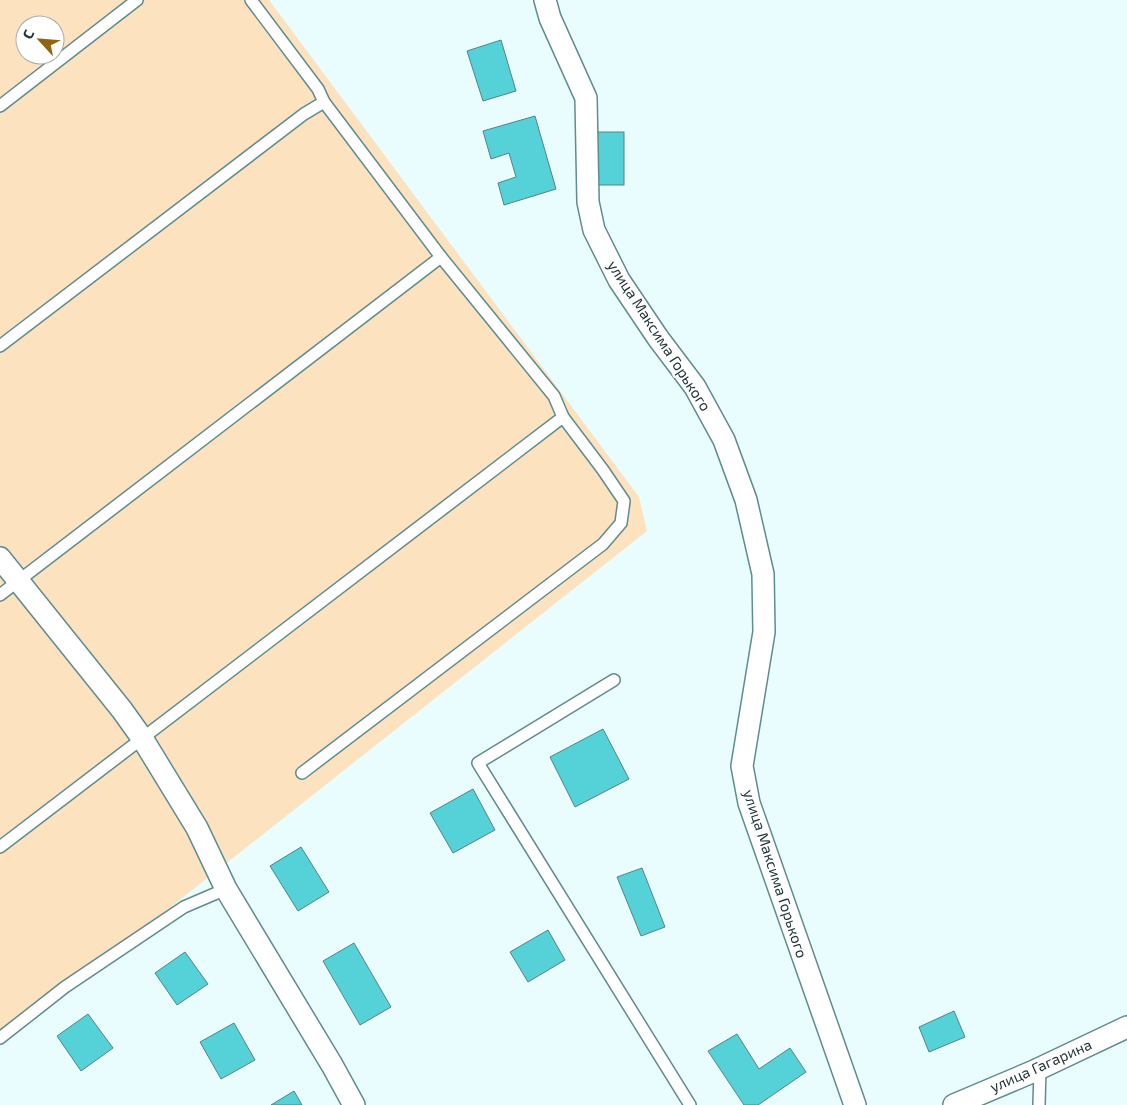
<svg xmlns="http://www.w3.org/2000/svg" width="1127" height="1105" font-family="'Exo 2',sans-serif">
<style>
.green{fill:#fce2be;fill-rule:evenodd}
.building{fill:#55d2d8;stroke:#568385}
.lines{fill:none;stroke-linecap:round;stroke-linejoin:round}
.service-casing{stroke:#5f8c8e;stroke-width:14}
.minor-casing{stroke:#5f8c8e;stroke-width:24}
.service{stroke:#fff;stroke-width:11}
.minor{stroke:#fff;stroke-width:21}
.labels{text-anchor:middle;stroke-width:4.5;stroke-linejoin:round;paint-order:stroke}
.street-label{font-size:15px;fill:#223536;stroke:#fff}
</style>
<rect width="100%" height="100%" fill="#eafdfe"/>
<path class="green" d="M 0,0 L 269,0 L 639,497 L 647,531 L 0,1042 ZM 25,25 L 55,25 L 55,55 L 25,55 Z"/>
<g class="building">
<path d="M 501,40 L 516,91 L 483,101 L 467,51 Z"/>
<path d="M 535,116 L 556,189 L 504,205 L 498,183 L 516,177 L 509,153 L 491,159 L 483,131 Z"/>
<rect x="594" y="132" width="30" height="53"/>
<path d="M 603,729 L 629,779 L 575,807 L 550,757 Z"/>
<path d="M 473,789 L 495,830 L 453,853 L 430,813 Z"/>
<path d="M 301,847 L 329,892 L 298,911 L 270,866 Z"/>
<path d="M 642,868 L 665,927 L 641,936 L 617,877 Z"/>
<path d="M 548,930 L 565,960 L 528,982 L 510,952 Z"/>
<path d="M 354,943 L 391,1007 L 360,1025 L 323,961 Z"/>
<path d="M 185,952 L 208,984 L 177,1005 L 155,973 Z"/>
<path d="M 954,1011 L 965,1037 L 929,1052 L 919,1027 Z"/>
<path d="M 88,1014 L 113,1048 L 81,1071 L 57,1036 Z"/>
<path d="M 234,1023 L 255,1060 L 221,1079 L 200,1042 Z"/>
<path d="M 737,1034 L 759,1069 L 790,1048 L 806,1072 L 758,1105 L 744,1105 L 708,1051 Z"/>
<path d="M 294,1091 L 302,1105 L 271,1105 Z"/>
</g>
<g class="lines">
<g class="service-casing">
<g id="service">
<path d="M 0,106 L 137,0"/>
<path d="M 0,346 L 304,114 L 324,102"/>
<path d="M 0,595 L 441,257"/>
<path d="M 614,680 L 478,763 L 690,1105"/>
<path d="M 302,773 L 603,544 L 621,523 L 624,501 L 603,470 L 563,417"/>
<path d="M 0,847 L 563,417 L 554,396 L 441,257 L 324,102 L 318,89 L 251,0"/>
<path d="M 0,1038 L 65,987 L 184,907 L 226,889"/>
<path d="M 1039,1105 L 1040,1068"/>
</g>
</g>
<g class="minor-casing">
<g id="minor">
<path d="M 545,0 L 550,18 L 586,98 L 588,202 L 594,230 L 619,280 L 658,338 L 695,387 L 724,440 L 746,500 L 763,574 L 764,632 L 742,766 L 749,803 L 855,1105"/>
<path d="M 0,558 L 122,710 L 142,738 L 197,828 L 226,889 L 332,1065 L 354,1105"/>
<path d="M 954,1105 L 1032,1072 L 1127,1027"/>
</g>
</g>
<use href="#service" class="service"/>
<use href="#minor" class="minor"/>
</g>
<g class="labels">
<g class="street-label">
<text transform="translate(659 336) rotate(57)" y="5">улица Максима Горького</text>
<text transform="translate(775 874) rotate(72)" y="5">улица Максима Горького</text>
<text transform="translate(1041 1066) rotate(-24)" y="5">улица Гагарина</text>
</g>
</g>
<g transform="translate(40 40) rotate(296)"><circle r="24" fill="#ffffff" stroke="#a7aeaf"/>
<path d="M0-4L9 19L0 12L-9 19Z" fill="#91650f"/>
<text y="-8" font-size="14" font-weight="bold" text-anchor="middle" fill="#223536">С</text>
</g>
</svg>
